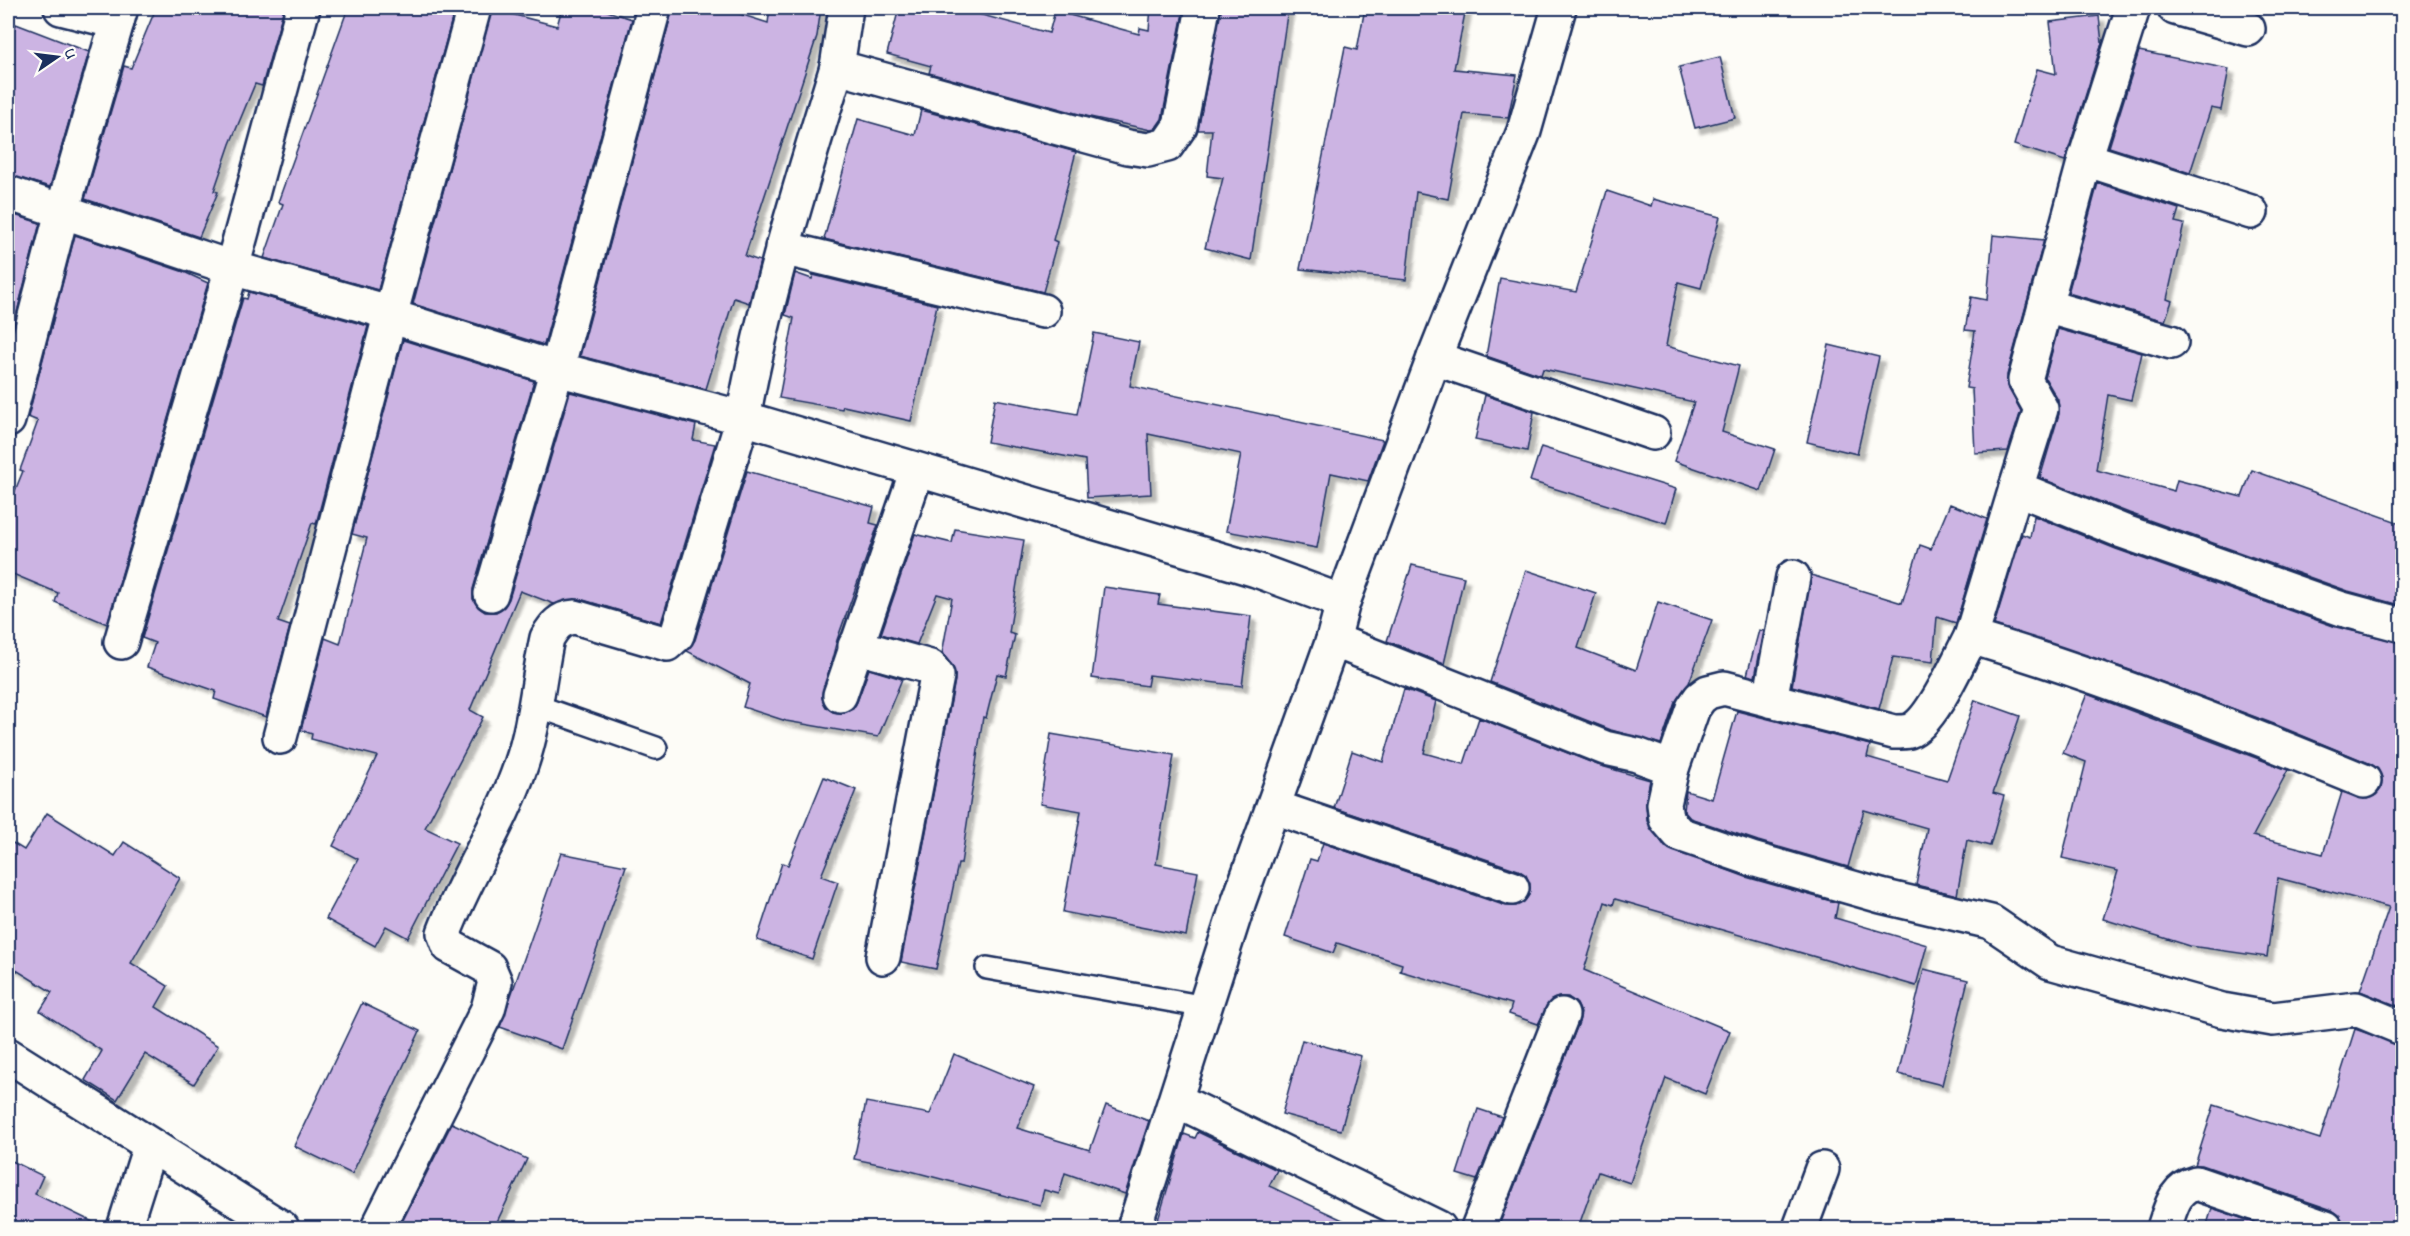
<svg xmlns="http://www.w3.org/2000/svg" width="2410" height="1236" font-family="'Indie Flower',sans-serif">
<style>
.building{fill:#ccb4e3;stroke:#1b2f5e;stroke-width:1.5;filter:url(#shadow)}
.lines{fill:none;stroke-linecap:round;stroke-linejoin:round}
.service-casing{stroke:#1b2f5e;stroke-width:26}
.minor-casing{stroke:#1b2f5e;stroke-width:38}
.service{stroke:#fdfcf7;stroke-width:21}
.minor{stroke:#fdfcf7;stroke-width:33}
</style>
<defs>
<filter id="shadow"><feDropShadow dx="5.5" dy="5.5" stdDeviation="1.5" flood-color="#0004"/></filter>
</defs>
<rect width="100%" height="100%" fill="#fdfcf7"/>
<filter id="ink" filterUnits="userSpaceOnUse"><feTurbulence type="fractalNoise" baseFrequency=".0167" numOctaves="2"/><feDisplacementMap in="SourceGraphic" scale="12" xChannelSelector="R" yChannelSelector="G"/><feConvolveMatrix kernelMatrix="1 2 1 2 8 2 1 2 1" color-interpolation-filters="sRGB"/></filter>
<g filter="url(#ink)">
<g class="building">
<path d="M 156,8 L 284,8 L 262,86 L 255,84 L 230,144 L 214,191 L 218,192 L 199,237 L 85,199 L 124,66 L 131,68 Z"/>
<path d="M 348,8 L 455,8 L 378,290 L 264,258 L 283,204 L 278,202 Z"/>
<path d="M 562,8 L 598,8 L 632,19 L 544,345 L 413,304 L 492,9 L 557,26 Z"/>
<path d="M 673,8 L 721,8 L 768,23 L 770,8 L 821,8 L 817,36 L 745,256 L 760,261 L 749,303 L 734,298 L 706,389 L 580,356 Z"/>
<path d="M 899,8 L 956,8 L 1049,33 L 1055,11 L 1139,34 L 1140,28 L 1149,30 L 1151,8 L 1184,8 L 1162,119 L 1155,129 L 1151,130 L 1090,117 L 929,73 L 931,66 L 887,54 Z"/>
<path d="M 1221,8 L 1288,8 L 1251,260 L 1205,248 L 1223,178 L 1207,176 L 1212,130 L 1198,130 Z"/>
<path d="M 1365,8 L 1466,8 L 1454,69 L 1517,75 L 1508,118 L 1464,114 L 1448,199 L 1416,192 L 1406,280 L 1300,269 L 1345,47 L 1357,50 Z"/>
<path d="M 2099,16 L 2102,43 L 2065,161 L 2014,145 L 2037,69 L 2056,74 L 2050,22 Z"/>
<path d="M 16,24 L 89,52 L 50,187 L 8,175 L 8,47 Z"/>
<path d="M 2139,51 L 2229,69 L 2221,110 L 2211,108 L 2190,173 L 2109,147 Z"/>
<path d="M 1720,57 L 1735,118 L 1695,128 L 1679,67 Z"/>
<path d="M 921,110 L 1076,152 L 1053,240 L 1057,242 L 1043,292 L 824,239 L 858,119 L 915,135 Z"/>
<path d="M 2098,183 L 2179,209 L 2175,222 L 2184,224 L 2167,299 L 2172,301 L 2165,321 L 2068,293 Z"/>
<path d="M 1607,191 L 1651,206 L 1653,199 L 1720,217 L 1701,288 L 1678,282 L 1666,346 L 1739,366 L 1722,432 L 1775,449 L 1761,491 L 1674,461 L 1694,402 L 1543,369 L 1541,375 L 1486,356 L 1500,278 L 1576,292 Z"/>
<path d="M 8,213 L 40,223 L 8,347 Z"/>
<path d="M 75,235 L 184,272 L 208,283 L 107,624 L 55,602 L 58,593 L 8,572 L 8,508 L 23,471 L 20,470 L 38,421 L 28,417 Z"/>
<path d="M 1993,235 L 2044,240 L 2007,375 L 2009,389 L 2021,411 L 2008,451 L 1975,453 L 1972,389 L 1966,388 L 1975,331 L 1965,330 L 1971,297 L 1987,300 Z"/>
<path d="M 795,273 L 812,279 L 813,275 L 937,305 L 911,421 L 843,406 L 842,409 L 779,398 L 794,318 L 785,315 Z"/>
<path d="M 249,292 L 368,326 L 316,524 L 312,523 L 278,622 L 290,626 L 266,717 L 214,699 L 216,691 L 147,667 L 155,643 L 142,638 L 243,298 L 247,299 Z"/>
<path d="M 2058,329 L 2142,353 L 2131,400 L 2108,395 L 2096,470 L 2174,491 L 2177,480 L 2242,497 L 2252,470 L 2403,524 L 2403,606 L 2348,591 L 2129,513 L 2040,478 L 2059,414 L 2058,400 L 2045,378 Z"/>
<path d="M 1094,333 L 1139,342 L 1130,386 L 1383,440 L 1368,481 L 1331,473 L 1317,548 L 1226,531 L 1241,454 L 1148,434 L 1151,494 L 1087,498 L 1085,460 L 987,442 L 995,399 L 1077,414 Z"/>
<path d="M 403,340 L 534,381 L 473,589 L 473,599 L 478,607 L 485,612 L 496,612 L 504,607 L 509,599 L 570,392 L 696,425 L 693,440 L 715,444 L 661,623 L 580,599 L 554,604 L 520,591 L 470,710 L 483,717 L 425,828 L 457,843 L 408,938 L 386,926 L 375,946 L 326,919 L 358,859 L 333,846 L 377,756 L 311,739 L 312,734 L 301,730 L 325,638 L 340,644 L 367,538 L 352,534 Z"/>
<path d="M 1829,345 L 1879,357 L 1857,454 L 1807,442 Z"/>
<path d="M 1485,395 L 1534,412 L 1527,451 L 1475,440 Z"/>
<path d="M 1541,447 L 1676,489 L 1666,523 L 1530,481 Z"/>
<path d="M 747,471 L 874,507 L 870,523 L 878,525 L 837,640 L 822,698 L 826,707 L 833,712 L 844,713 L 853,709 L 857,702 L 869,669 L 902,679 L 878,737 L 786,721 L 743,707 L 750,684 L 687,651 L 695,640 Z"/>
<path d="M 1950,504 L 1987,519 L 1956,623 L 1937,617 L 1933,662 L 1893,657 L 1879,709 L 1792,686 L 1811,575 L 1902,603 L 1920,545 L 1931,549 Z"/>
<path d="M 2034,516 L 2116,549 L 2336,627 L 2403,643 L 2403,1008 L 2360,991 L 2389,907 L 2278,878 L 2267,957 L 2190,946 L 2103,919 L 2118,871 L 2062,858 L 2086,762 L 2063,753 L 2087,694 L 2288,770 L 2253,836 L 2323,854 L 2342,792 L 2367,799 L 2376,795 L 2381,789 L 2382,778 L 2378,769 L 2371,764 L 2274,724 L 2127,669 L 1994,625 L 2022,534 L 2030,537 Z"/>
<path d="M 955,529 L 1024,540 L 1009,633 L 1015,635 L 1006,676 L 997,674 L 986,718 L 983,717 L 961,864 L 958,864 L 936,969 L 901,962 L 955,680 L 952,665 L 942,654 L 952,598 L 937,594 L 917,644 L 881,634 L 915,534 L 952,543 Z"/>
<path d="M 1412,565 L 1464,577 L 1444,664 L 1387,641 Z"/>
<path d="M 1526,570 L 1596,593 L 1578,648 L 1636,670 L 1658,602 L 1712,620 L 1689,683 L 1675,702 L 1661,744 L 1611,730 L 1490,682 Z"/>
<path d="M 1104,587 L 1160,595 L 1158,604 L 1251,616 L 1242,686 L 1149,675 L 1147,686 L 1092,678 Z"/>
<path d="M 1759,630 L 1764,631 L 1755,677 L 1747,675 Z"/>
<path d="M 1404,689 L 1436,701 L 1424,753 L 1464,764 L 1479,718 L 1598,765 L 1650,780 L 1646,800 L 1647,821 L 1665,847 L 1746,877 L 1838,903 L 1835,918 L 1927,945 L 1916,986 L 1615,899 L 1613,905 L 1605,902 L 1584,970 L 1730,1031 L 1705,1094 L 1666,1078 L 1630,1183 L 1598,1172 L 1578,1228 L 1498,1228 L 1579,1022 L 1581,1013 L 1577,1004 L 1568,997 L 1559,997 L 1551,1000 L 1538,1024 L 1509,1014 L 1512,1004 L 1400,971 L 1402,964 L 1337,943 L 1333,953 L 1285,937 L 1310,859 L 1317,861 L 1323,843 L 1506,906 L 1516,906 L 1524,902 L 1529,895 L 1530,884 L 1526,875 L 1518,870 L 1334,808 L 1352,751 L 1383,762 Z"/>
<path d="M 1975,700 L 2020,716 L 1993,793 L 2004,796 L 1990,846 L 1967,840 L 1957,895 L 1916,885 L 1927,828 L 1864,810 L 1848,867 L 1758,841 L 1690,818 L 1684,811 L 1686,791 L 1712,799 L 1737,711 L 1870,745 L 1867,757 L 1947,780 Z"/>
<path d="M 1051,734 L 1174,755 L 1156,864 L 1198,872 L 1186,936 L 1063,912 L 1081,811 L 1040,804 Z"/>
<path d="M 824,777 L 856,790 L 821,876 L 838,882 L 812,959 L 757,940 L 782,863 L 788,865 Z"/>
<path d="M 47,813 L 115,856 L 124,842 L 180,878 L 131,963 L 168,986 L 156,1007 L 218,1046 L 194,1084 L 145,1054 L 117,1100 L 85,1080 L 102,1051 L 40,1011 L 52,992 L 8,965 L 8,840 L 24,850 Z"/>
<path d="M 561,853 L 626,866 L 562,1049 L 500,1027 Z"/>
<path d="M 1924,969 L 1968,980 L 1942,1085 L 1898,1074 Z"/>
<path d="M 362,1003 L 420,1031 L 352,1174 L 294,1146 Z"/>
<path d="M 2355,1029 L 2403,1046 L 2403,1228 L 2344,1228 L 2340,1216 L 2332,1210 L 2202,1165 L 2195,1165 L 2214,1105 L 2320,1139 Z"/>
<path d="M 1302,1040 L 1361,1056 L 1341,1130 L 1282,1114 Z"/>
<path d="M 954,1054 L 1034,1087 L 1017,1128 L 1090,1150 L 1106,1105 L 1149,1121 L 1125,1194 L 1065,1173 L 1059,1194 L 1044,1190 L 1040,1205 L 903,1169 L 854,1159 L 866,1102 L 930,1114 Z"/>
<path d="M 1478,1109 L 1502,1117 L 1477,1180 L 1457,1174 Z"/>
<path d="M 452,1123 L 527,1159 L 494,1228 L 399,1228 Z"/>
<path d="M 1198,1132 L 1277,1170 L 1269,1186 L 1360,1228 L 1176,1228 L 1158,1220 L 1184,1134 L 1195,1138 Z"/>
<path d="M 8,1159 L 43,1176 L 35,1194 L 105,1228 L 8,1228 Z"/>
<path d="M 2212,1208 L 2270,1228 L 2206,1228 Z"/>
</g>
<g class="lines">
<g class="service-casing">
<g id="service">
<path d="M 534,705 L 656,748"/>
<path d="M 987,968 L 1206,1007"/>
</g>
</g>
<g class="minor-casing">
<g id="minor">
<path d="M 61,8 L 117,22"/>
<path d="M 1203,8 L 1180,126 L 1167,145 L 1148,150 L 1128,147 L 837,67 C 801,183 765,298 743,418 L 1256,570 L 1343,602"/>
<path d="M 2133,8 L 2085,159 L 2025,380 L 2041,409 L 2016,488 L 2122,531 L 2342,609 L 2402,625"/>
<path d="M 2175,8 L 2248,29"/>
<path d="M 837,67 L 846,8"/>
<path d="M 2085,159 L 2251,212"/>
<path d="M 8,193 L 232,268 L 374,308 L 390,316 L 557,369 L 743,418 L 677,635 L 667,644 L 575,617 C 560,618 554,626 547,638 C 538,680 535,725 521,765 C 501,824 466,875 444,933 L 449,946 L 489,968 L 495,982 L 488,1009 L 378,1228"/>
<path d="M 782,248 L 1043,311"/>
<path d="M 2045,306 L 2171,342"/>
<path d="M 1434,358 L 1653,433"/>
<path d="M 8,420 L 62,212 L 121,8"/>
<path d="M 2016,488 L 1971,637 C 2105,677 2235,728 2364,781"/>
<path d="M 491,594 L 557,369 L 654,8"/>
<path d="M 1971,637 C 1959,659 1932,723 1909,731 C 1905,732 1898,732 1894,732 L 1724,688 L 1708,692 L 1700,698 L 1693,708 L 1672,768 L 1664,804 L 1666,819 L 1679,834 L 1752,859 L 1881,896 L 1991,922 L 2050,962 L 2222,1010 L 2273,1019 L 2356,1009 L 2402,1028"/>
<path d="M 1333,640 L 1605,748 L 1637,755 L 1672,768"/>
<path d="M 121,642 L 232,268 L 303,8"/>
<path d="M 855,646 L 930,667 L 937,676 L 883,957"/>
<path d="M 840,695 L 917,470"/>
<path d="M 1770,700 L 1793,577"/>
<path d="M 280,737 L 390,316 L 474,8"/>
<path d="M 1274,807 L 1512,888"/>
<path d="M 8,1055 L 282,1228"/>
<path d="M 1176,1100 L 1439,1228"/>
<path d="M 124,1228 L 150,1146"/>
<path d="M 1134,1228 L 1239,901 L 1333,640 L 1343,602 L 1434,358 L 1524,131 L 1559,8"/>
<path d="M 1478,1228 L 1562,1015"/>
<path d="M 1800,1228 L 1822,1169"/>
<path d="M 2164,1228 C 2171,1209 2173,1189 2196,1183 L 2326,1228"/>
</g>
</g>
<use href="#service" class="service"/>
<use href="#minor" class="minor"/>
</g>
</g>
<rect width="2410" height="1236" fill="none" stroke="#fdfcf7" stroke-width="30"/>
<rect x="15" y="15" width="2380" height="1206" fill="none" stroke="#1b2f5e" stroke-width="2" filter="url(#ink)"/>
<g transform="translate(57 57) rotate(76)" stroke="#fdfcf7" stroke-width="4.5" paint-order="stroke">
<path d="M0-4.5L10 22L0 15L-10 22Z" fill="#1b2f5e"/>
<text y="-9" font-size="16" font-weight="bold" text-anchor="middle" fill="#1b2f5e">U</text>
</g>
</svg>
